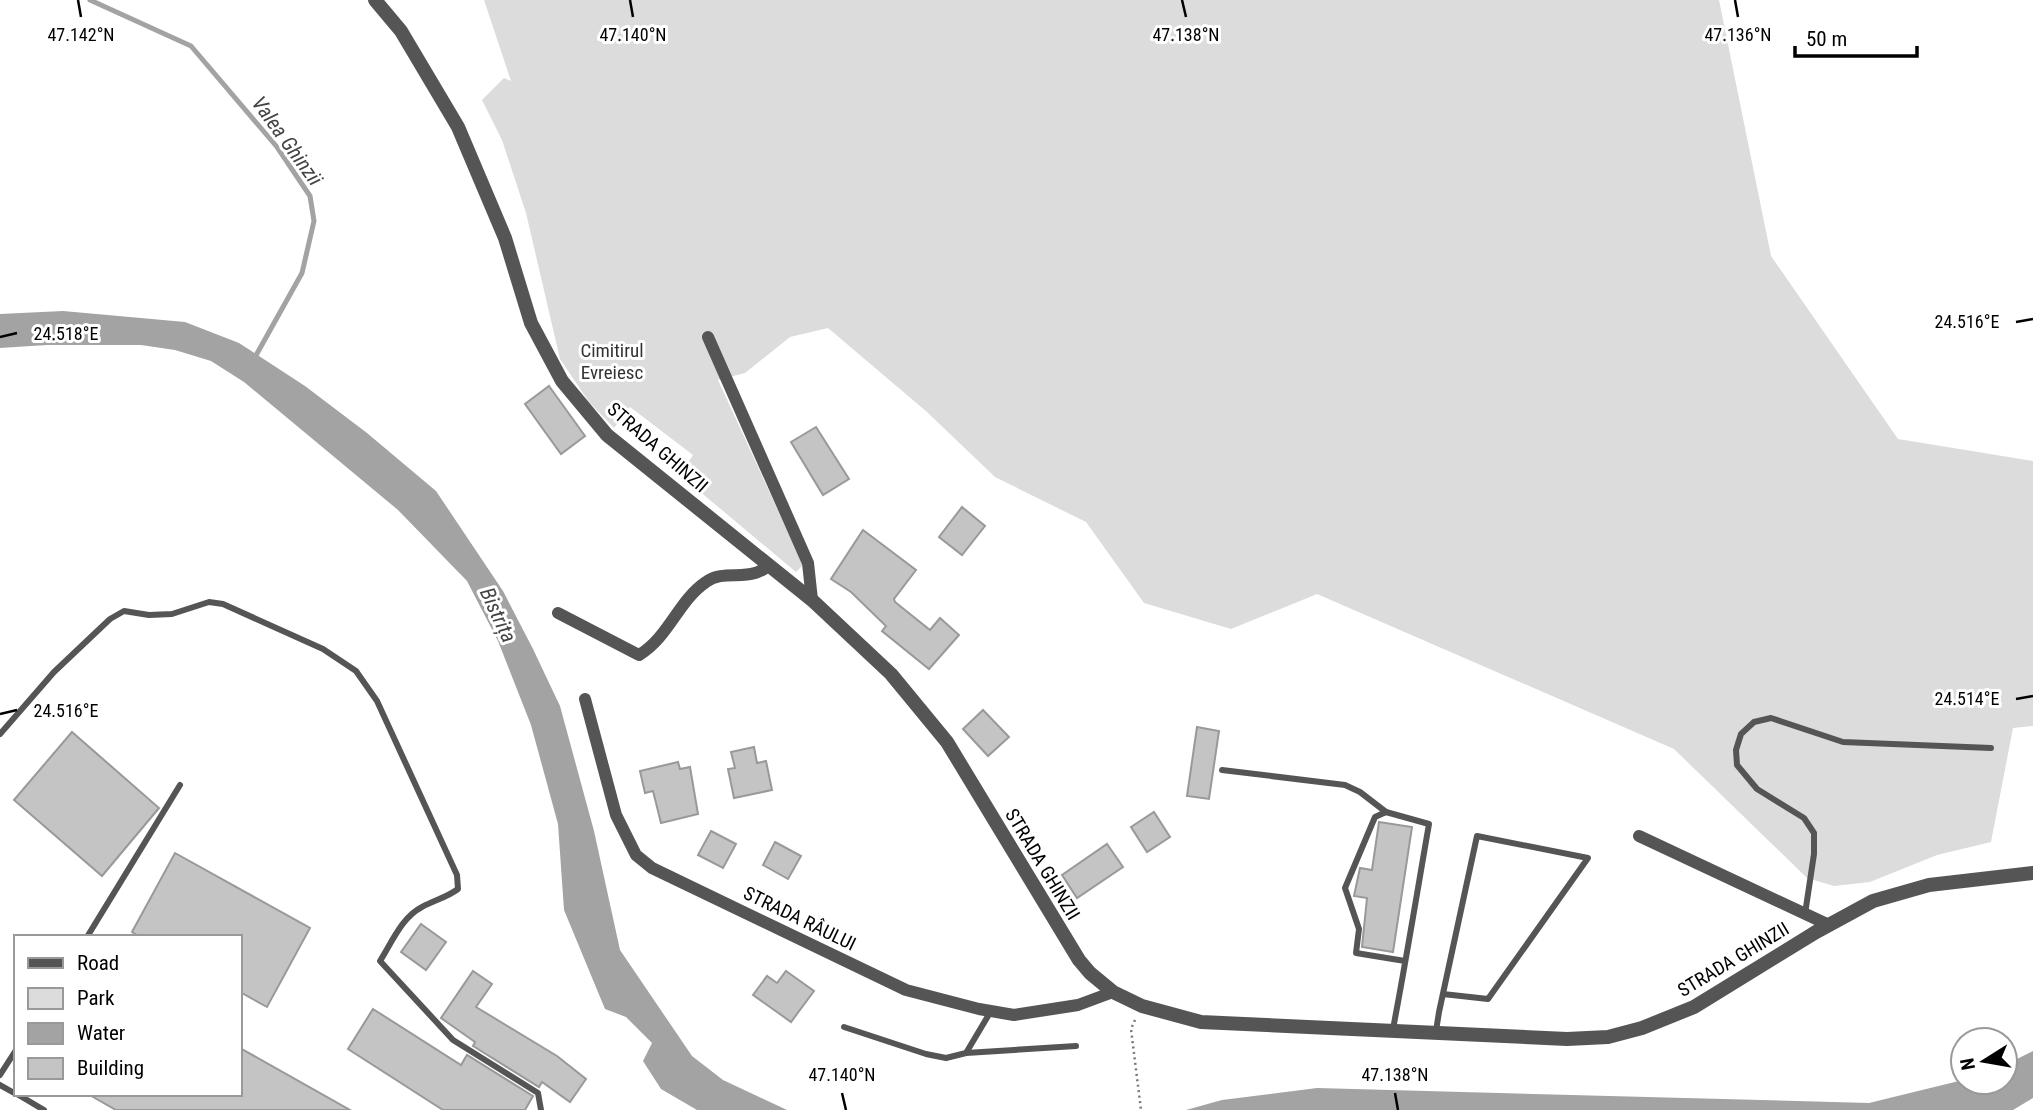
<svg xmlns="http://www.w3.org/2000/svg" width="2033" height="1110" font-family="'Roboto Condensed',sans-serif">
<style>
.green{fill:#dcdcdc}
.water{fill:#a3a3a3}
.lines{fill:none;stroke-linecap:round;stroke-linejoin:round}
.stream{stroke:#a3a3a3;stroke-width:5}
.building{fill:#c4c4c4;stroke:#999;stroke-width:2}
.path{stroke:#777;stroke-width:2.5;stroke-dasharray:2 3.5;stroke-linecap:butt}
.service{stroke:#555;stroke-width:6}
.minor{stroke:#555;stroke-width:12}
.tertiary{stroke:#555;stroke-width:14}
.ticks{fill:none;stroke:#000;stroke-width:2.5}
.labels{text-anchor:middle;stroke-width:6;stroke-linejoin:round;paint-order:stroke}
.park-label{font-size:19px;fill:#333;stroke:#fff}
.street-label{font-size:19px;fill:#000;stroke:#fff}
.water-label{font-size:21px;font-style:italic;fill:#444;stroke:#fff}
.ticks-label{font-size:18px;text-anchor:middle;fill:#000;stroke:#fff;stroke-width:6;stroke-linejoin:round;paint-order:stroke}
</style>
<rect width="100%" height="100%" fill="#fff"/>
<path class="green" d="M 484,0 L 1719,0 L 1771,256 L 1898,439 L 2033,461 L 2033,726 L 2013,728 L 1991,842 L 1937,855 L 1870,882 L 1834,886 L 1807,878 L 1674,749 L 1317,594 L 1231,629 L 1144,603 L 1086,522 L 995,477 L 927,412 L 828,328 L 790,337 L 745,373 L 718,380 L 803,565 L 796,572 L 680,475 L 693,455 L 630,407 L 614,428 L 589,402 L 560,359 L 526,213 L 502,140 L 482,100 L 504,78 L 511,81 Z"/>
<g class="water">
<path d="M 63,311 L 185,322 L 239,343 L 305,386 L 367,433 L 436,491 L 503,591 L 533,649 L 560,706 L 594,831 L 620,950 L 692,1056 L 723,1080 L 787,1110 L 697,1110 L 661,1089 L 643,1061 L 652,1043 L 626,1017 L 605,1009 L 564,910 L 558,824 L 531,725 L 498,641 L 467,581 L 398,510 L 244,382 L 211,361 L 175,350 L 141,345 L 47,345 L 0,348 L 0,314 Z"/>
<path d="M 2033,1051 L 2033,1098 L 2013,1110 L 1186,1110 L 1222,1100 L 1317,1088 L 1869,1103 L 1963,1080 L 2005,1082 L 2005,1065 Z"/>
</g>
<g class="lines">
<path class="stream" d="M 90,0 L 191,46 L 277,147 L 310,196 L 314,221 L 302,273 L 254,359"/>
</g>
<g class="building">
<path d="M 549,386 L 585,436 L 561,454 L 525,404 Z"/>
<path d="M 816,427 L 849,479 L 823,495 L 791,442 Z"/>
<path d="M 962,507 L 985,526 L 962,555 L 939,537 Z"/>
<path d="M 863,530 L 916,570 L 894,599 L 895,602 L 930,630 L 940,618 L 959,635 L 929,669 L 882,631 L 886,626 L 851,592 L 831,579 Z"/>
<path d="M 983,710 L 1009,737 L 988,756 L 963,729 Z"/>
<path d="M 1197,727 L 1219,731 L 1209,799 L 1187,796 Z"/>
<path d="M 72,732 L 159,808 L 102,876 L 14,800 Z"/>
<path d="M 754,747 L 757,763 L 766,761 L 772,790 L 734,798 L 728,769 L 735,768 L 731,752 Z"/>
<path d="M 678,762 L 680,769 L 690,767 L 698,814 L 661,823 L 653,791 L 645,793 L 640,771 Z"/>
<path d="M 1154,812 L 1170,837 L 1147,852 L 1131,827 Z"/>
<path d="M 1379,822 L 1412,827 L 1393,952 L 1362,947 L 1367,898 L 1354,896 L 1360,868 L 1372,870 Z"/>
<path d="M 711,831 L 736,844 L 723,868 L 698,855 Z"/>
<path d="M 775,842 L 801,856 L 788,879 L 763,865 Z"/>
<path d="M 1107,844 L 1123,867 L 1077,898 L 1062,875 Z"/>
<path d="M 175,853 L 310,928 L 267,1007 L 240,992 L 240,937 L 140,937 L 132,932 Z"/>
<path d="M 421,924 L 446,942 L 426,970 L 401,952 Z"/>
<path d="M 473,971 L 492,984 L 476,1007 L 557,1056 L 586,1079 L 570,1102 L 542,1082 L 539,1087 L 473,1046 L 475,1042 L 441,1018 Z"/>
<path d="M 786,971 L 814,991 L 791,1022 L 753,995 L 767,976 L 777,983 Z"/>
<path d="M 373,1009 L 461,1065 L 467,1055 L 533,1096 L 525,1110 L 443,1110 L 348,1049 Z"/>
<path d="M 240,1048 L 350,1110 L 116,1110 L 88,1094 L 240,1094 Z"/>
</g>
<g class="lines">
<path class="path" d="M 1135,1020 L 1131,1029 L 1141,1110"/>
<g class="service">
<path d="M 0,734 L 54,672 L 110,619 L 124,611 L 149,615 L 172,614 L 209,602 L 223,604 L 323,649 L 356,671 L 377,701 L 457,875 L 458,889 C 446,898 434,900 422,907 C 402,917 392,942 380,961 L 453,1040 L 538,1093 L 541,1110"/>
<path d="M 1222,770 L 1345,785 L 1360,792 L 1386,812"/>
<path d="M 1805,914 L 1814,854 L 1814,833 L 1804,818 L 1757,789 L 1737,765 L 1736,750 L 1741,734 L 1754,722 L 1771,718 L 1843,742 L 1991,748"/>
<path d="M 87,937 L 180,785"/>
<path d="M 844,1027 L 926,1054 L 946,1058 L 966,1053 L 991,1011"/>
<path d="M 1393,1029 C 1406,961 1417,893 1429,824 L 1386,812 L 1375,817 L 1345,888 L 1359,929 L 1356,953 L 1405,961"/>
<path d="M 1436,1031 L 1439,1012 L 1477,836 L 1588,858 L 1488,999 L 1443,994"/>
<path d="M 966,1053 L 1076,1046"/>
<path d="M 0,1075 L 16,1050"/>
<path d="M 0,1085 L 16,1094"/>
<path d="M 17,1094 L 44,1110"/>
</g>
<g class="minor">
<path d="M 708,337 L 808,563 L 812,600"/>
<path d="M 558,613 L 639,655 C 669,637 678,601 706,582 C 721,571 739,578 755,573 C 760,572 765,568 770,566"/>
<path d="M 585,699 L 616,815 L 636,855 L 652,868 L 906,990 L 979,1009 L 1014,1015 L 1078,1005 L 1113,992"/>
<path d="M 1639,836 L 1829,925"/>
</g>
<path class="tertiary" d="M 375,0 L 401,31 L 458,127 L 505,238 L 531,323 L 562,381 L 607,435 L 812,600 L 891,674 L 947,742 L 1079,960 L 1090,973 L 1113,992 L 1142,1006 L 1201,1022 L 1567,1039 L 1608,1037 L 1642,1028 L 1694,1007 L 1816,932 L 1873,901 L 1929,885 L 2033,873"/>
</g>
<path class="ticks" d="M 78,0 L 81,17M 630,0 L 633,17M 1182,0 L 1186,17M 1735,0 L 1738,17M 2016,322 L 2033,319M 0,337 L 17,333M 2016,699 L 2033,696M 0,714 L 17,710M 842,1093 L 846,1110M 1395,1093 L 1398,1110"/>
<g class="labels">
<g class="park-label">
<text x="612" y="357">Cimitirul<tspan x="612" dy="22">Evreiesc</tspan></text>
</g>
<g class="street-label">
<text transform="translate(658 447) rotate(41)" y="7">STRADA GHINZII</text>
<text transform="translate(1043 864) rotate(59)" y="7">STRADA GHINZII</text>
<text transform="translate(800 918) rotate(26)" y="7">STRADA RÂULUI</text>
<text transform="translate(1733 959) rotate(-31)" y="7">STRADA GHINZII</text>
</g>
<g class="water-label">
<text transform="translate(287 141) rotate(54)" y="7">Valea Ghinzii</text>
<text transform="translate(498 615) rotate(65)" y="7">Bistrița</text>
</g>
</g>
<g class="ticks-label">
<text x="81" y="41">47.142°N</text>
<text x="633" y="41">47.140°N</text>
<text x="1186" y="41">47.138°N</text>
<text x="1738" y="41">47.136°N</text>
<text x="1967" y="328">24.516°E</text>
<text x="66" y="340">24.518°E</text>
<text x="1967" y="705">24.514°E</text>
<text x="66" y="717">24.516°E</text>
<text x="842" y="1081">47.140°N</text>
<text x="1395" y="1081">47.138°N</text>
</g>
<rect x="14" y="935" width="228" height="161" fill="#ffffff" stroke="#999999" stroke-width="2"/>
<rect x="28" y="958" width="35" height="10" fill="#555555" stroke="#999999" stroke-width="2"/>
<text x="77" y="970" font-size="21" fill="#000000">Road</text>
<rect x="28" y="988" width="35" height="21" fill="#dcdcdc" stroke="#999999" stroke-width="2"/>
<text x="77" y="1005" font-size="21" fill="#000000">Park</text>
<rect x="28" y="1023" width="35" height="21" fill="#a3a3a3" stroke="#999999" stroke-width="2"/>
<text x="77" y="1040" font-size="21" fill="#000000">Water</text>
<rect x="28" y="1058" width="35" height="21" fill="#c4c4c4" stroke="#999999" stroke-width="2"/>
<text x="77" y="1075" font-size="21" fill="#000000">Building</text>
<g transform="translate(1984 1061) rotate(259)"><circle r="33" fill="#ffffff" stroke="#999999" stroke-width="2"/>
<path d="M0-5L12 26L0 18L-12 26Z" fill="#000000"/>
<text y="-10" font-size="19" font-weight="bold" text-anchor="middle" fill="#000000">N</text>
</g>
<path d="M1795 46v10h122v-10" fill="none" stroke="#000000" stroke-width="3.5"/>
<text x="1806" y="46" font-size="21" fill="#000000" stroke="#ffffff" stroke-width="5" paint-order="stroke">50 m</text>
</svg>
